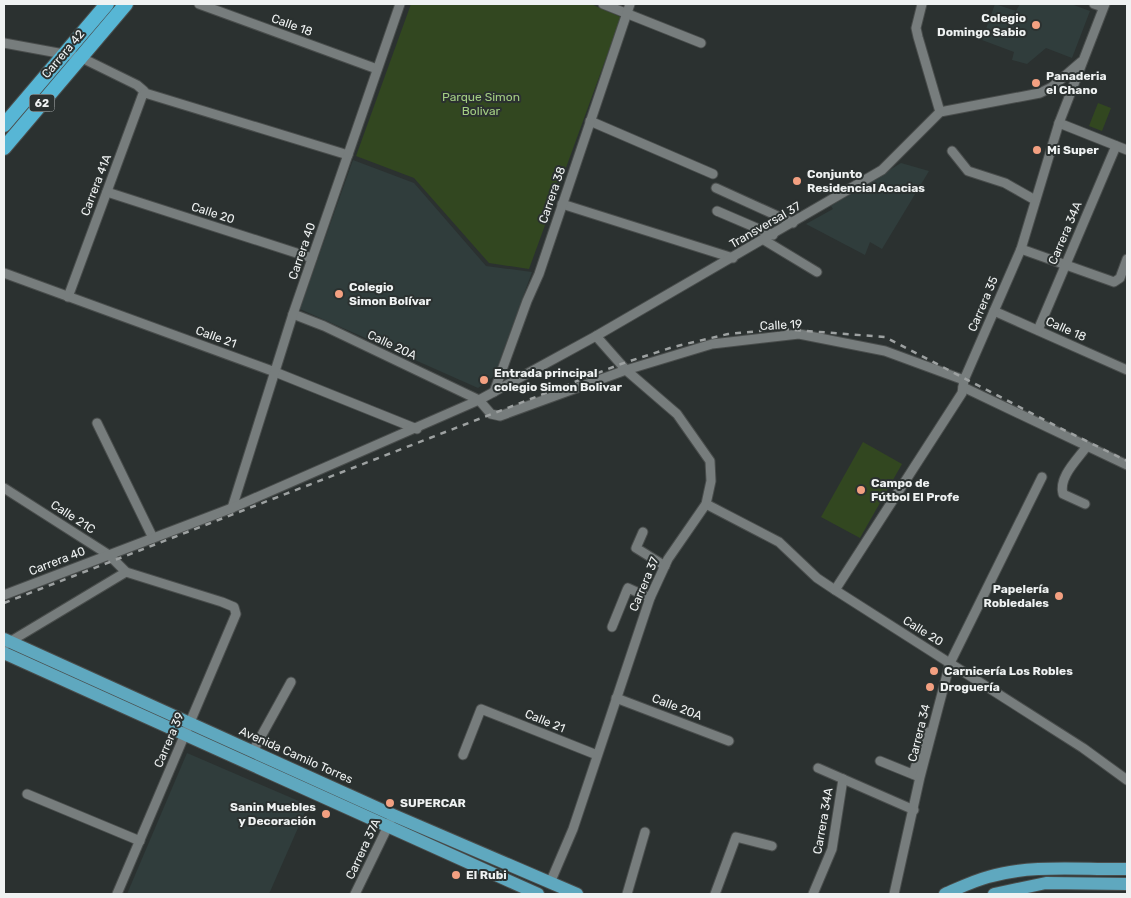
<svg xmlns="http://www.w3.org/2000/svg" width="1131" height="898" font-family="Rubik,sans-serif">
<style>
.built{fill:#303d3c}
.green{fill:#324720}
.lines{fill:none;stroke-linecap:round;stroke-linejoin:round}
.minor-casing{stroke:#494d4c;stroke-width:11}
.primary-casing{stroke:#494d4c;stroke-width:14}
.trunk-casing{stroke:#494d4c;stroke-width:16}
.minor{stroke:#777d7d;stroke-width:9}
.primary{stroke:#5fa8bf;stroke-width:12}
.trunk{stroke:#57b6d5;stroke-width:14}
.rail{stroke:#9da1a1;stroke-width:2.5;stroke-dasharray:6 6;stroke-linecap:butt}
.poi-dot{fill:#f3a081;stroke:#2b3130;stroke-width:2}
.labels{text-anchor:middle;stroke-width:4;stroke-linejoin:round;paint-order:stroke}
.shield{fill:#2b3130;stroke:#b4b8b8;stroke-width:1}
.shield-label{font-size:11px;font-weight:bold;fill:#eff2f2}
.poi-label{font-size:12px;font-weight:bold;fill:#eff2f2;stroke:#2b3130;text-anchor:start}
.street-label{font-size:12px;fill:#eff2f2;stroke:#2b3130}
.park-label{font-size:12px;fill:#a3cd83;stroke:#2b3130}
</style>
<rect width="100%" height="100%" fill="#2b3130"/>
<g class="built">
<path d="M 995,4 L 1016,11 L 1020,4 L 1071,4 L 1090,11 L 1072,58 L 1046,48 L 1027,64 L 1012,60 L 1014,52 L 982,40 Z"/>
<path d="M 353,160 L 414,183 L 486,266 L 532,272 L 494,376 L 478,388 L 300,309 Z"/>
<path d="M 901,163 L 929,171 L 882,249 L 870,242 L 865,255 L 806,224 L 833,209 L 831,206 Z"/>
<path d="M 187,753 L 308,805 L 269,894 L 127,894 Z"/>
</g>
<g class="green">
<path d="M 411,4 L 591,4 L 621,17 L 529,269 L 489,263 L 414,178 L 356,156 Z"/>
<path d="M 1098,103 L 1111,108 L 1102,131 L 1089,126 Z"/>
<path d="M 863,442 L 902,464 L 860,538 L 821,517 Z"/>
</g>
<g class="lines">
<g class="minor-casing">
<g id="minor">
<path d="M 199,4 L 377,69"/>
<path d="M 603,4 L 701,43"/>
<path d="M 922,4 L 916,28 L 918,37 L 940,112"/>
<path d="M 1094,4 L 1103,7"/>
<path d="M 4,43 L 80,57 L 137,85 L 144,91 L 68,297"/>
<path d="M 145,93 L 348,155"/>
<path d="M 590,121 L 713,174"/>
<path d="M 1059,123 L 1127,150"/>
<path d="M 952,151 L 968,171 L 1005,183 L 1035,200"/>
<path d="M 716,188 L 793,223"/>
<path d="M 107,192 L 312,258"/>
<path d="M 562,204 L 733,258"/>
<path d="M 717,211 L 773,235"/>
<path d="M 764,240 L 817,272"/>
<path d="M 1021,249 L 1114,282 L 1120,278 L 1127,259"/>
<path d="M 4,273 L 275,372 L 417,429"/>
<path d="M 994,311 L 1127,370"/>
<path d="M 293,314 L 324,326 L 479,400 L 491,414 L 500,416 L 626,370 L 712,344 L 799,334 L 885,351 L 964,380"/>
<path d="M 1038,330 L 1116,146"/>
<path d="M 963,387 L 1127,465"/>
<path d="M 494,392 L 527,301 L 539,274 L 630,4"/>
<path d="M 97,423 L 153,538"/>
<path d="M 4,488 L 109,555 L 126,572 L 222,602 L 234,607 L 236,614 L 117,894"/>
<path d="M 706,504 L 779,542 L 817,578 L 835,590 L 1083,748 L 1127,780"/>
<path d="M 1085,504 L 1063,494 C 1058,477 1078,459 1087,446"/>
<path d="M 232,508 L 293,314 L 400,4"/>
<path d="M 643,532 L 636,548 L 665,566"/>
<path d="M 835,590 L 962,393 L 964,380 L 1021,249 L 1059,123 L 1105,4"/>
<path d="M 4,595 L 232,508 L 479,400 L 596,336 L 882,170 L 940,112 L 1040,93 L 1052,87 L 1081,62"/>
<path d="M 612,627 L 627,590 L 628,588 L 650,598"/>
<path d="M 6,644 L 126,572"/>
<path d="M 616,698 L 729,741"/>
<path d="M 253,751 L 291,682"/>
<path d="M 463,755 L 481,709 L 597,755"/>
<path d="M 880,761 L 917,776"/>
<path d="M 818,768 L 914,810"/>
<path d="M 913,774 L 927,732"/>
<path d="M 27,794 L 140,841"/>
<path d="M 550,883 L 573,829 L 650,598 L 668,559 L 706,504 L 711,481 L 710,461 L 677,414 L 626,370 L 596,336"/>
<path d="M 355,894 L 390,822"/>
<path d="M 627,894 L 645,832"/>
<path d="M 715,894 L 736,837 L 772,846"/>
<path d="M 813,894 L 832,849 L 843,779"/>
<path d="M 894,894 L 920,777 L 950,663 L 1042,477"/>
</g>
</g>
<g class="primary-casing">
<g id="primary">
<path d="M 4,639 L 393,815 L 577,894"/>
<path d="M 4,653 L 538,894"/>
<path d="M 945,894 C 959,888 973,881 988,877 C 1032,864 1082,870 1127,869"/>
<path d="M 994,894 L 1046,883 L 1127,884"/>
</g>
</g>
<g class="trunk-casing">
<g id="trunk">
<path d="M 4,125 L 107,4"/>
<path d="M 4,148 L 126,4"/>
</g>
</g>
<use href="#minor" class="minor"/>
<use href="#primary" class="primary"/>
<use href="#trunk" class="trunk"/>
<path class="rail" d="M 4,603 L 621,364 L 673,347 L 728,334 L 781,329 L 885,337 L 1060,428 L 1127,461"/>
</g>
<g class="poi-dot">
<circle cx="1036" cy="25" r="5"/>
<circle cx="1036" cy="83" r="5"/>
<circle cx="1037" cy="150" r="5"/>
<circle cx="797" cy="181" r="5"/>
<circle cx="339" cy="294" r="5"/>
<circle cx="484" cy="380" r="5"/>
<circle cx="861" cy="490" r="5"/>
<circle cx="1059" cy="596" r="5"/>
<circle cx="934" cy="671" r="5"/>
<circle cx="930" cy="687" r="5"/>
<circle cx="390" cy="803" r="5"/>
<circle cx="326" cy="814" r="5"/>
<circle cx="456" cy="875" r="5"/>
</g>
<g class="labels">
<rect class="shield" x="29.5" y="94.5" width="25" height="17" rx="4"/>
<g class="shield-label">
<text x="42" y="107">62</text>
</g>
<g class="poi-label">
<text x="1026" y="22" text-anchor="end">Colegio<tspan x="1026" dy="14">Domingo Sabio</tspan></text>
<text x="1046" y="80">Panaderia<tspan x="1046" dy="14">el Chano</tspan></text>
<text x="1047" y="154">Mi Super</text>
<text x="807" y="178">Conjunto<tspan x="807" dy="14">Residencial Acacias</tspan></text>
<text x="349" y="291">Colegio<tspan x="349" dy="14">Simon Bolívar</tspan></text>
<text x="494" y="377">Entrada principal<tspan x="494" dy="14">colegio Simon Bolivar</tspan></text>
<text x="871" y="487">Campo de<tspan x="871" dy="14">Fútbol El Profe</tspan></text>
<text x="1049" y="593" text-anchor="end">Papelería<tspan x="1049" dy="14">Robledales</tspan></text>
<text x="944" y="675">Carnicería Los Robles</text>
<text x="940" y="691">Droguería</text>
<text x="400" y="807">SUPERCAR</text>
<text x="316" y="811" text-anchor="end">Sanin Muebles<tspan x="316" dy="14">y Decoración</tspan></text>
<text x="466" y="879">El Rubi</text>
</g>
<g class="street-label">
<text transform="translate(292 25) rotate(20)" y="4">Calle 18</text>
<text transform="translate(63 54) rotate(-50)" y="4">Carrera 42</text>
<text transform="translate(96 185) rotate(-69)" y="4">Carrera 41A</text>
<text transform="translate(552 195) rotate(-71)" y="4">Carrera 38</text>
<text transform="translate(213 213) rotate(18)" y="4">Calle 20</text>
<text transform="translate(765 225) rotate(-30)" y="4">Transversal 37</text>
<text transform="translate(1065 233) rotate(-67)" y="4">Carrera 34A</text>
<text transform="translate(302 251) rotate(-71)" y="4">Carrera 40</text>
<text transform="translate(983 304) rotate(-67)" y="4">Carrera 35</text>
<text transform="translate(781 325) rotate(-3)" y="4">Calle 19</text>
<text transform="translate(1066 329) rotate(24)" y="4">Calle 18</text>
<text transform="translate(216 337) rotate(20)" y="4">Calle 21</text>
<text transform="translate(392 345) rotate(25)" y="4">Calle 20A</text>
<text transform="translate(73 517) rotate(33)" y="4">Calle 21C</text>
<text transform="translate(57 561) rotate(-21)" y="4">Carrera 40</text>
<text transform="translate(644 584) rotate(-67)" y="4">Carrera 37</text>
<text transform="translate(923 631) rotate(32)" y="4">Calle 20</text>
<text transform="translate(677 707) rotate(21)" y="4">Calle 20A</text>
<text transform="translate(545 721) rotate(22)" y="4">Calle 21</text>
<text transform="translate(919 733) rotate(-76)" y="4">Carrera 34</text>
<text transform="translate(169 740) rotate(-67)" y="4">Carrera 39</text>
<text transform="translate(296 755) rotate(24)" y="4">Avenida Camilo Torres</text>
<text transform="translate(823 821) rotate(-80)" y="4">Carrera 34A</text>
<text transform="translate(363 849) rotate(-65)" y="4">Carrera 37A</text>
</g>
<g class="park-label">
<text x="481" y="101">Parque Simon<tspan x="481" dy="14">Bolivar</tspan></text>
</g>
</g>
<rect width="1131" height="898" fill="none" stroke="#eff2f2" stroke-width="10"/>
</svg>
